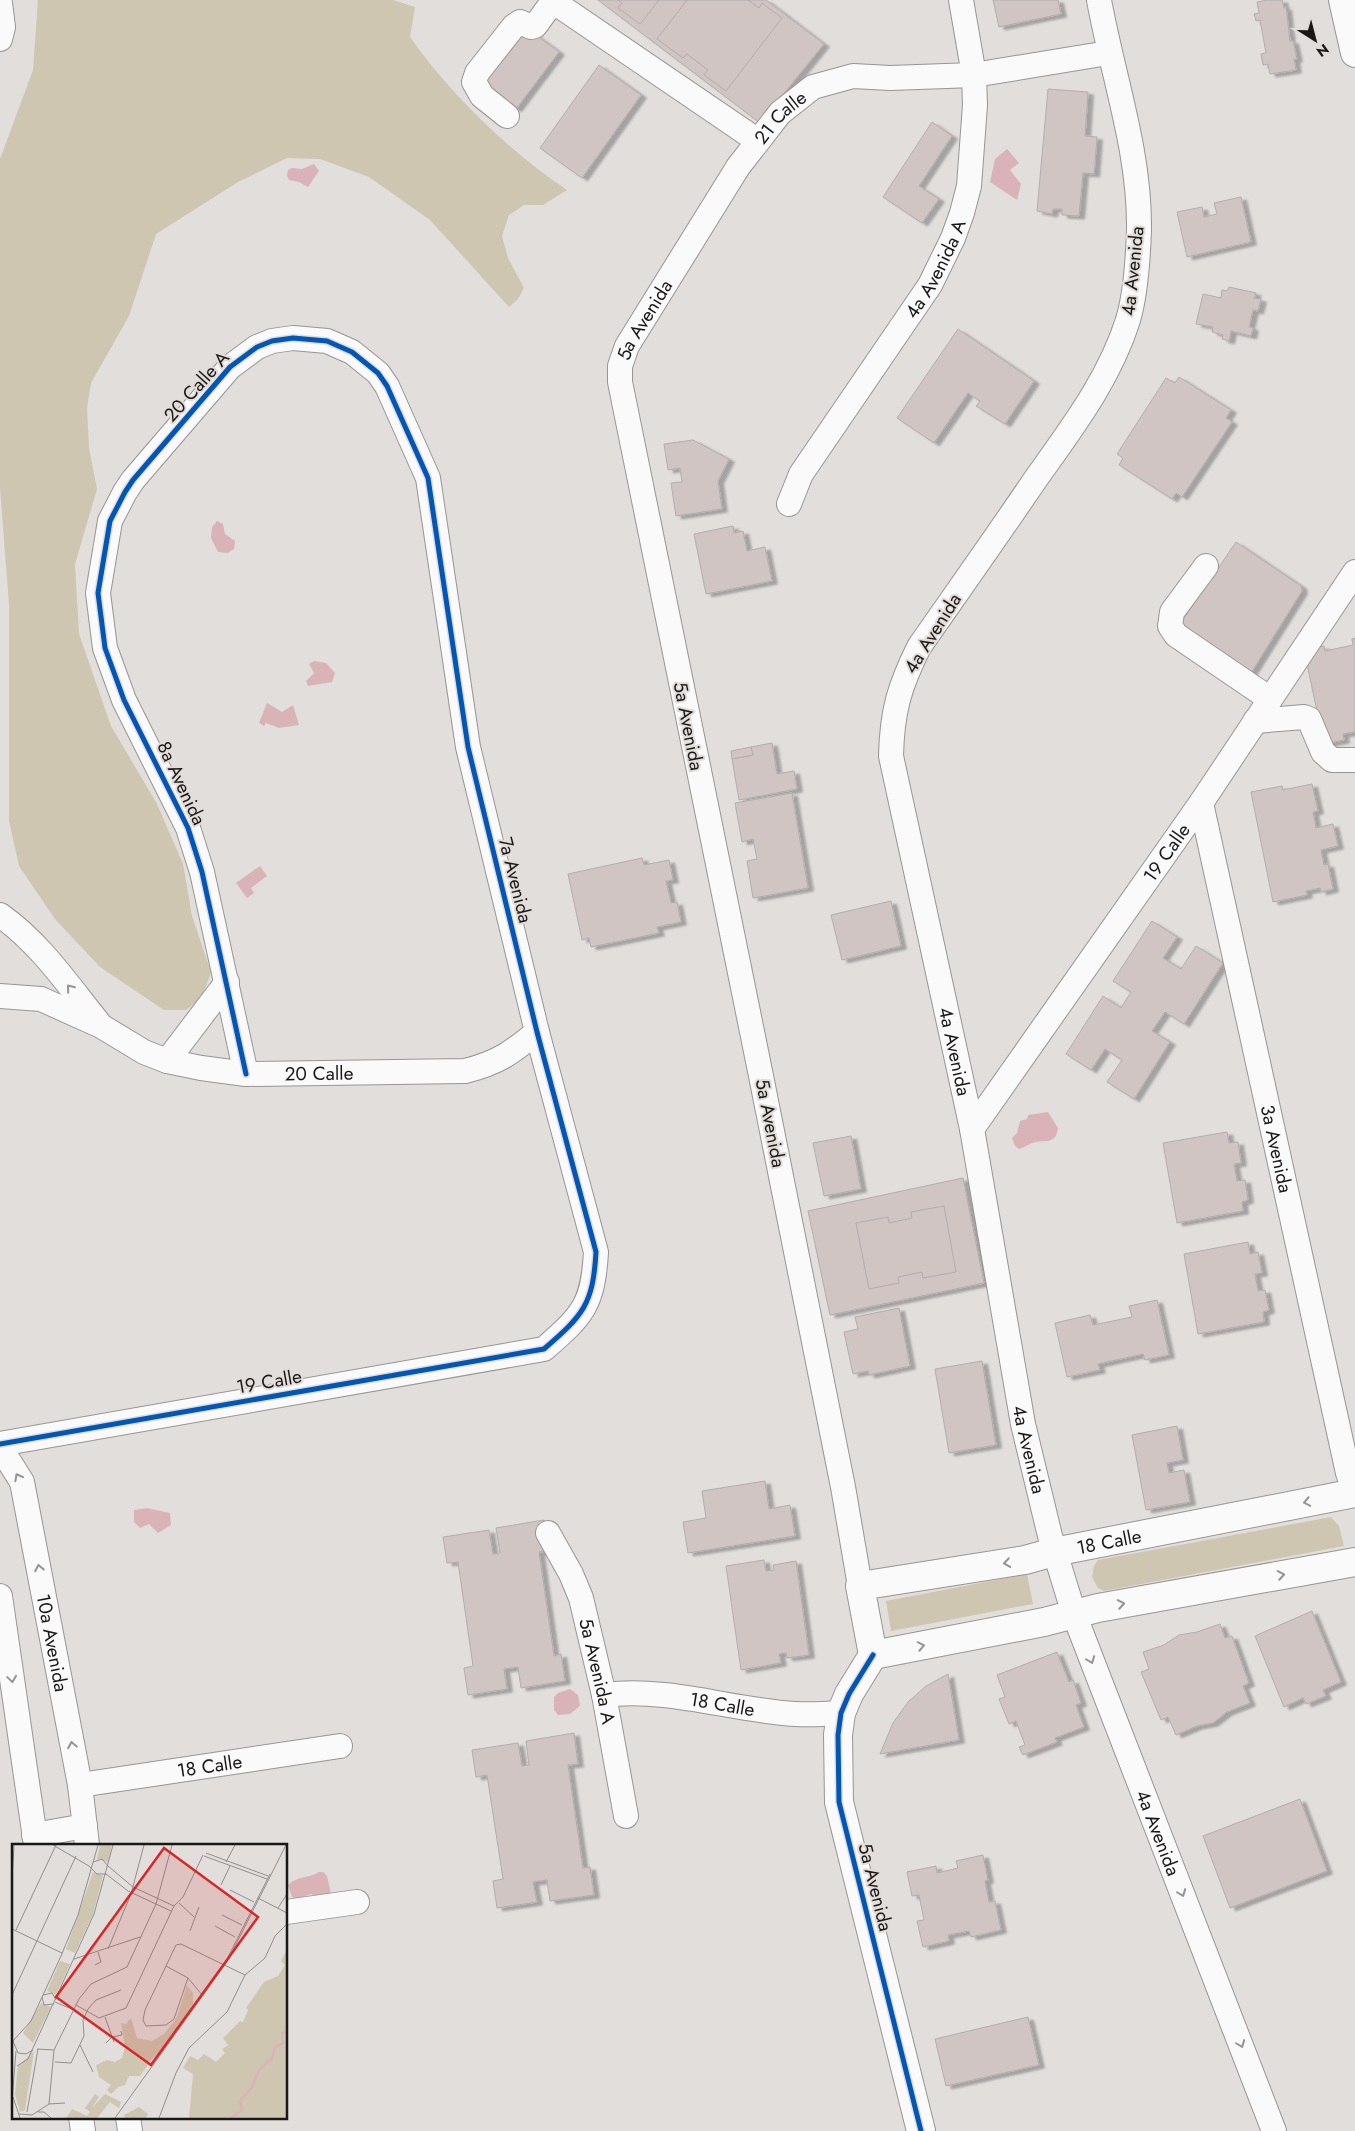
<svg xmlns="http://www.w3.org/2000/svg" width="1355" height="2131" font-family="Jost,sans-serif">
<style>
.green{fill:#cfc6b1}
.water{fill:#dab3b9}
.building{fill:#d1c5c3;stroke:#b0aead;filter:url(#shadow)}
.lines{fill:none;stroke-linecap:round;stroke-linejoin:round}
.street-casing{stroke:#989594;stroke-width:26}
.secondary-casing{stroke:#989594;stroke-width:30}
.primary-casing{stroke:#989594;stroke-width:30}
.street{stroke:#fafafa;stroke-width:24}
.secondary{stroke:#fafafa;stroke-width:28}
.primary{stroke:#fafafa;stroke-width:28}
.cycleway-casing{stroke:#e3ddda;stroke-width:8}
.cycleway{stroke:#0057b8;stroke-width:5}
.oneway{stroke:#959494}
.labels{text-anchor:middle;stroke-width:4;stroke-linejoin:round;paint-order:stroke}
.street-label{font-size:19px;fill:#1a1817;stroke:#e3ddda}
.inset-river{fill:none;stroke:#dab3b9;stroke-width:2.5}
.inset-road{fill:none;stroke:#918f8d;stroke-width:1}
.view{fill:#d62828;fill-opacity:0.15;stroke:#d62828;stroke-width:2.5}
.inset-edge{fill:none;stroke:#1a1817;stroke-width:2.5}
</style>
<defs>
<filter id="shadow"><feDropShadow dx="5.5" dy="3" stdDeviation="1" flood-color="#0004"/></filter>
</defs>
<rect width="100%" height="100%" fill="#e1dedc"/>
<g class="green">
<path d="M 38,0 L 393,0 L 415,7 L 410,37 C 451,95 508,150 567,190 L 543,205 L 524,205 L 509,215 L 502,236 L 508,258 L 524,288 L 518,299 L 509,307 L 430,220 L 369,177 L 320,159 L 287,158 L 238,182 L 156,234 L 129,316 L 91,383 L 87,408 L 89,448 L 97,489 L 75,564 L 79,634 L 111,726 L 157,804 L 183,864 L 192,916 L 211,972 L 202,998 L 186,1010 L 164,1010 L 100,967 L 55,919 L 19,866 L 9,821 L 9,604 L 0,488 L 0,159 L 33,70 Z"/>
<path d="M 1331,1517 L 1339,1526 L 1344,1546 L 1104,1591 L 1098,1588 L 1092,1577 L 1094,1566 L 1098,1560 Z"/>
<path d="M 1027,1574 L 1033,1604 L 891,1631 L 886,1601 Z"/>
</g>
<g class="water">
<path d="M 1007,149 L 1019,163 L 1010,170 L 1021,184 L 1017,200 L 990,182 L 995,159 Z"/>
<path d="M 314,164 L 319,171 L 308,187 L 299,182 L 289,180 L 287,175 L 288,170 L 292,168 L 302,169 Z"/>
<path d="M 217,521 L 223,524 L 225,534 L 235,541 L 234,549 L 228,553 L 218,552 L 211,538 L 212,527 Z"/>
<path d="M 314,661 L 326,663 L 335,673 L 332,682 L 308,686 L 306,681 L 314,673 L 309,664 Z"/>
<path d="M 267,703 L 282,712 L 293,705 L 299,725 L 279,728 L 266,723 L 264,726 L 259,723 Z"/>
<path d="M 260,866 L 267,876 L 251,888 L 254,893 L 247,898 L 236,883 Z"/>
<path d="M 1048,1112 L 1058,1128 C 1056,1144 1047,1140 1036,1142 C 1030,1143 1025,1147 1019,1149 L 1015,1146 L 1012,1138 L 1017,1133 L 1020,1121 L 1027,1119 L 1028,1115 Z"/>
<path d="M 147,1508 L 170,1513 L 171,1525 L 158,1533 L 149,1524 L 140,1528 L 134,1522 L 134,1510 Z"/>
<path d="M 570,1689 L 578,1695 L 580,1706 L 570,1714 L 558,1715 L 554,1710 L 554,1697 L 558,1693 Z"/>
<path d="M 319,1872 L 323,1872 L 327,1876 L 331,1894 L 321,1898 L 311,1894 L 297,1899 L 292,1897 L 288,1885 C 296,1876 308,1879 319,1872 Z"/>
</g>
<g class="building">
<path d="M 598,0 L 766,0 L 824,44 L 760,123 Z"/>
<path d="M 618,0 L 659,0 L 640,24 L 618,8 L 622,3 Z"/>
<path d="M 687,0 L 748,0 L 759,8 L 762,3 L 782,18 L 726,91 L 704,75 L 708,70 L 687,54 L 683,58 L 657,39 Z"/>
<path d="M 993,0 L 1058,0 L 1061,14 L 999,27 Z"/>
<path d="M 1268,0 L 1282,0 L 1284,8 L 1286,7 L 1290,41 L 1293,41 L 1297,59 L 1294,59 L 1296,70 L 1270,74 L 1268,64 L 1263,65 L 1261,54 L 1266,53 L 1260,20 L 1256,21 L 1254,14 L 1259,13 L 1257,2 Z"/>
<path d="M 524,26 L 559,52 L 516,109 L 481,83 Z"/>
<path d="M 599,65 L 641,95 L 582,178 L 540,148 Z"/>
<path d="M 1048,89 L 1088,92 L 1085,136 L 1097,137 L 1094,174 L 1083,173 L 1079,216 L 1062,215 L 1062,209 L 1053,209 L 1052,214 L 1037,211 Z"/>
<path d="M 932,122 L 952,136 L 919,186 L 939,199 L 922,223 L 883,197 Z"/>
<path d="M 1241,197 L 1251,242 L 1187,257 L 1177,212 L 1202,207 L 1204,217 L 1217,214 L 1214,203 Z"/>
<path d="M 1229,287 L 1256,293 L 1254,298 L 1261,299 L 1258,311 L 1253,310 L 1249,327 L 1253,328 L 1251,336 L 1231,331 L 1229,341 L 1222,339 L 1223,335 L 1212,332 L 1213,327 L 1196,324 L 1203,294 L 1221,298 L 1222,290 L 1227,291 Z"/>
<path d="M 958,329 L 1034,381 L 1005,424 L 976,406 L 980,401 L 968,393 L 934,443 L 897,418 Z"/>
<path d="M 1179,377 L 1231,410 L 1226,418 L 1232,422 L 1182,497 L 1176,493 L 1172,499 L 1119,465 L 1123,458 L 1117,454 L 1166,378 L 1175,383 Z"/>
<path d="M 693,440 L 729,459 L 718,481 L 722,509 L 676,516 L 671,483 L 682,482 L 680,468 L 668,470 L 664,444 Z"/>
<path d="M 733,526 L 734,533 L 743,531 L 747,551 L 765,547 L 772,581 L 706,594 L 694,534 Z"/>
<path d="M 1236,542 L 1301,586 L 1302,591 L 1251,673 L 1178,627 Z"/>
<path d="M 1355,638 L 1355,732 L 1343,734 L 1344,740 L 1324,744 L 1304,650 L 1324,646 L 1325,651 L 1353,645 L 1352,639 Z"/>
<path d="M 772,743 L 777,774 L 794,771 L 797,789 L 739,800 L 732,759 L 753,755 L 751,747 Z"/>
<path d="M 751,747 L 753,755 L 732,759 L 731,751 Z"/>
<path d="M 1312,784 L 1318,811 L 1313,812 L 1316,828 L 1333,824 L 1338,846 L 1321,850 L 1324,865 L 1328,864 L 1333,889 L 1321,892 L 1320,888 L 1306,891 L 1307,895 L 1273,902 L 1251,792 L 1282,786 L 1283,790 Z"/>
<path d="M 792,793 L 808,888 L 753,898 L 747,861 L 757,859 L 753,839 L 742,842 L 735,803 Z"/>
<path d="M 642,858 L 644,865 L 669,860 L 673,880 L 666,881 L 671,903 L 677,902 L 681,922 L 657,927 L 659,933 L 591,947 L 589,938 L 582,940 L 568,874 Z"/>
<path d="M 891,901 L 901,946 L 842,960 L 831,915 Z"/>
<path d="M 1152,921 L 1177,937 L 1163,958 L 1181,969 L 1196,946 L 1223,963 L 1184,1024 L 1165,1012 L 1152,1031 L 1170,1042 L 1134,1099 L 1107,1082 L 1122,1060 L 1105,1049 L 1091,1070 L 1066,1054 L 1103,996 L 1121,1008 L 1131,992 L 1113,981 Z"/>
<path d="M 1227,1132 L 1229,1143 L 1238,1142 L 1241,1163 L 1234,1164 L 1237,1181 L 1245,1180 L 1248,1200 L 1242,1202 L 1243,1211 L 1177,1223 L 1163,1143 Z"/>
<path d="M 851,1136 L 861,1189 L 824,1196 L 813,1143 Z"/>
<path d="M 963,1178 L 984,1283 L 830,1315 L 808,1211 Z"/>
<path d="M 944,1206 L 956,1272 L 923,1278 L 922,1272 L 898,1277 L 899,1283 L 869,1289 L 856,1223 L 888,1217 L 889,1223 L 912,1218 L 911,1212 Z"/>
<path d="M 1248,1242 L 1250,1254 L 1258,1252 L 1262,1273 L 1255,1274 L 1258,1291 L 1265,1290 L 1269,1310 L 1263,1312 L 1264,1322 L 1198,1334 L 1184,1254 Z"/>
<path d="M 1157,1300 L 1169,1355 L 1145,1360 L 1143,1354 L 1098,1364 L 1100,1370 L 1067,1377 L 1055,1323 L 1090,1315 L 1093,1325 L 1132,1317 L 1129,1306 Z"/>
<path d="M 899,1308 L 910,1366 L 869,1375 L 868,1371 L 853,1374 L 844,1332 L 858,1329 L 855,1317 Z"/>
<path d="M 982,1361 L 996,1445 L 949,1453 L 935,1369 Z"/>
<path d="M 1177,1426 L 1183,1460 L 1167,1463 L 1169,1473 L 1184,1470 L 1190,1502 L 1146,1510 L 1132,1435 Z"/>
<path d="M 765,1481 L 769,1509 L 790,1505 L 795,1536 L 688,1553 L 683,1522 L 706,1518 L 702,1491 Z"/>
<path d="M 544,1520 L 549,1551 L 539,1552 L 554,1656 L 561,1654 L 565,1681 L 521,1688 L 518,1667 L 504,1669 L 507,1689 L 468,1695 L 464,1668 L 473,1666 L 458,1562 L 447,1563 L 443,1537 L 489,1530 L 493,1554 L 500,1553 L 496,1528 Z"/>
<path d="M 764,1560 L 766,1571 L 774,1570 L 773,1565 L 796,1561 L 809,1655 L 787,1658 L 786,1653 L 779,1654 L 781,1663 L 741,1670 L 726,1566 Z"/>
<path d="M 1312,1611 L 1341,1682 L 1323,1690 L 1326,1696 L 1306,1704 L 1303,1698 L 1284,1707 L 1255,1636 Z"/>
<path d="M 1220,1624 L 1225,1638 L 1232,1636 L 1249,1683 L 1243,1686 L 1250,1703 L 1227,1712 L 1213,1723 L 1197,1726 L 1176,1735 L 1168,1717 L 1161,1720 L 1141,1672 L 1149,1669 L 1143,1652 L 1164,1645 L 1179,1635 L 1197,1632 Z"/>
<path d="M 1057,1652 L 1069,1682 L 1073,1680 L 1081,1703 L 1076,1705 L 1084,1727 L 1055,1738 L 1057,1742 L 1023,1755 L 1019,1747 L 1025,1745 L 1016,1721 L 1009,1724 L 999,1699 L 1005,1697 L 997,1675 Z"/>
<path d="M 948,1674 L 959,1740 L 880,1754 L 893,1723 L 908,1702 L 926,1686 Z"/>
<path d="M 574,1733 L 578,1764 L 568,1765 L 583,1868 L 590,1867 L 594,1895 L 550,1901 L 547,1880 L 533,1882 L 537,1902 L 497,1908 L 493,1881 L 503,1879 L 487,1775 L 476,1777 L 472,1750 L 518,1743 L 522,1766 L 529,1765 L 526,1741 Z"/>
<path d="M 1300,1799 L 1327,1871 L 1230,1908 L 1203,1836 Z"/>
<path d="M 983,1855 L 988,1880 L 985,1881 L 989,1902 L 995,1901 L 1001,1930 L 971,1937 L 969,1931 L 948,1935 L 949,1941 L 923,1947 L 917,1921 L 924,1920 L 919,1895 L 912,1896 L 907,1872 L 936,1866 L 937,1873 L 958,1868 L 956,1861 Z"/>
<path d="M 1028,2017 L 1039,2065 L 946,2086 L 935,2039 Z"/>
</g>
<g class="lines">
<g class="street-casing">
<g id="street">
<path d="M 551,0 L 758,141"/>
<path id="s1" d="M 1099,0 C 1113,77 1140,151 1139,230 C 1138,259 1136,293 1128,320 C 1109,380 1071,429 1035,480 C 997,536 958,591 919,647 C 899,687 892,712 891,756 L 972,1129 L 1023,1424 L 1050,1536 L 1074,1614 L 1274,2131"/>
<path d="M 0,3 L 3,27 L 0,39"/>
<path d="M 507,116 L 482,96 L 474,82 L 477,73 L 514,26 L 520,22 L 531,27 L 535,26 L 554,0"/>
<path id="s2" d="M 789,504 L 801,474 L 930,285 L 953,238 L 962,213 L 969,186 L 975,105 L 974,75 L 961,0"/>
<path d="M 1206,566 L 1172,612 L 1170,626 L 1176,635 L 1270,699"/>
<path d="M 1255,721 L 1304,717 L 1309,719 L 1323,752 L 1332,760 L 1355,760"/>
<path id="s3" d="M 1201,803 L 1348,1473 L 1355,1493"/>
<path d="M 0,915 C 40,943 68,985 98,1022"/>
<path id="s4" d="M 0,996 L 41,999 L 101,1026 L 144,1052 L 167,1061 L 201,1068 L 246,1074 L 465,1071 C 498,1063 511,1053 537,1032"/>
<path d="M 167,1061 L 227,982"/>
<path id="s5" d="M 972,1129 L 1201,803 L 1355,572"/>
<path d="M 0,1444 L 544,1349 C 583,1315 593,1305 596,1252 L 537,1032 L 468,747 L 428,478 L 387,386 L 378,373 L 352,352 L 327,341 L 293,338 L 272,341 L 257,347 L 230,367 L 133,480 L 125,492 L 110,521 L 98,593 L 105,648 L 124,700 L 188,828 L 202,872 L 246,1074"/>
<path id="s6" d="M 0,1447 L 22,1482 L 80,1785 L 87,1845"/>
<path id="s7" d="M 548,1533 L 571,1574 L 581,1598 L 604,1695 L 626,1816"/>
<path id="s8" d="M 860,1586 L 843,1487 L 760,1071 L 620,382 L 620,366 L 627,346 L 738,167 L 780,113 L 813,87 L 853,76 L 890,78 L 974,75 L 1108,53"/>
<path d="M 0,1596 L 36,1845"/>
<path id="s9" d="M 604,1695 C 669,1687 731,1710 795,1714 C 810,1715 826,1714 841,1713"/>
<path id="s10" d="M 80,1785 L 340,1746"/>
<path d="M 34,1835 L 85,1826"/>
<path d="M 286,1912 L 357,1902"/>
<path d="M 81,2117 L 83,2131"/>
<path d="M 128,2117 L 130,2131"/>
</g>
</g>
<g class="secondary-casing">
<g id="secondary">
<path d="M 873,1655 L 1044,1622 L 1098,1608 L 1355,1562"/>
<path id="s11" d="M 921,2131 L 839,1802 L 838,1735 L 841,1713 L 849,1694 L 873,1655 L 860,1586 L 1025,1560 L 1054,1552 L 1355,1493"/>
</g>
</g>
<g class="primary-casing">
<path id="primary" d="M 1343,0 L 1355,53"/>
</g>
<use href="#street" class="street"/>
<use href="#secondary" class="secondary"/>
<use href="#primary" class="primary"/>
<g class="cycleway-casing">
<g id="cycleway">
<path d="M 0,1444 L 544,1349 C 583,1315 593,1305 596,1252 L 537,1032 L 468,747 L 428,478 L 387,386 L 378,373 L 352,352 L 327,341 L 293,338 L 272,341 L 257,347 L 230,367 L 133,480 L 125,492 L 110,521 L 98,593 L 105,648 L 124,700 L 188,828 L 202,872 L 246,1074"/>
<path d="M 873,1655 L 849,1694 L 841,1713 L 838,1735 L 839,1802 L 921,2131"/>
</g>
</g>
<use href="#cycleway" class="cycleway"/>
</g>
<defs><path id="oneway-chevron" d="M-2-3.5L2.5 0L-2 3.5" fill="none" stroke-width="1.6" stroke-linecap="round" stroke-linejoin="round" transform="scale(1.25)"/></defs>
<g class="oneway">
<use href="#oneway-chevron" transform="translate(70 988) rotate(-129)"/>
<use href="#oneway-chevron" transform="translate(18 1477) rotate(-118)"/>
<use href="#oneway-chevron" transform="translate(1307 1502) rotate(169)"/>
<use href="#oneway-chevron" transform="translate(1007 1563) rotate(171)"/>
<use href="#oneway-chevron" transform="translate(39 1568) rotate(-101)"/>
<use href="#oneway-chevron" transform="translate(1281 1575) rotate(-10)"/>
<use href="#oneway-chevron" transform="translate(1121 1604) rotate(-10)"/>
<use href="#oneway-chevron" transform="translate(921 1646) rotate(-11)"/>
<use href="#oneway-chevron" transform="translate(1091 1660) rotate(69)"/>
<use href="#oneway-chevron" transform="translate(12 1679) rotate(82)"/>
<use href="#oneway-chevron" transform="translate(72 1745) rotate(-101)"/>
<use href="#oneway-chevron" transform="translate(1182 1893) rotate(69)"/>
<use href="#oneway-chevron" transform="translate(1241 2044) rotate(69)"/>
</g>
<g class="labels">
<g class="street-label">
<text dy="7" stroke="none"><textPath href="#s8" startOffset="1541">21 Calle</textPath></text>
<text dy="7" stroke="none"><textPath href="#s2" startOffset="278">4a Avenida A</textPath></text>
<text transform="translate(1132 271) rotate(-84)" y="7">4a Avenida</text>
<text dy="7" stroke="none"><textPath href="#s8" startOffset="1296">5a Avenida</textPath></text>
<text transform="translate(196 386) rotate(-48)" y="7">20 Calle A</text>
<text transform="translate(932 633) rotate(-58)" y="7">4a Avenida</text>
<text transform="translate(689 726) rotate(79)" y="7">5a Avenida</text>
<text transform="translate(182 783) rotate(65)" y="7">8a Avenida</text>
<text dy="7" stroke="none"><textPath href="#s5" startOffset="338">19 Calle</textPath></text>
<text transform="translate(516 880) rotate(76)" y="7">7a Avenida</text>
<text dy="7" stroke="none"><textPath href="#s1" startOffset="1130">4a Avenida</textPath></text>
<text dy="7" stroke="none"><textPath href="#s4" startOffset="335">20 Calle</textPath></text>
<text transform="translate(771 1123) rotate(79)" y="7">5a Avenida</text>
<text dy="7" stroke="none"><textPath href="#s3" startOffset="354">3a Avenida</textPath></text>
<text transform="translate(269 1381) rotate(-10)" y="7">19 Calle</text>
<text dy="7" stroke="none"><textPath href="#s1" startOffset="1535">4a Avenida</textPath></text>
<text dy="7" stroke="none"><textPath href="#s11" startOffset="818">18 Calle</textPath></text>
<text dy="7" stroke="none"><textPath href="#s6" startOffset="205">10a Avenida</textPath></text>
<text dy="7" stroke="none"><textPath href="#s7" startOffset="148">5a Avenida A</textPath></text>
<text dy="7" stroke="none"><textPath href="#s9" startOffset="119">18 Calle</textPath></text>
<text dy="7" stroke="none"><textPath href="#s10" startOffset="131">18 Calle</textPath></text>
<text dy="7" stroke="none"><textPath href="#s1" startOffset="1940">4a Avenida</textPath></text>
<text transform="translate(876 1887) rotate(76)" y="7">5a Avenida</text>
</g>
</g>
<g transform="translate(12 1844)">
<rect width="275" height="275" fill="#e1dedc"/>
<path d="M 88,1 L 100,1 L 96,18 L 85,15 ZM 81,28 L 91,32 L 81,70 L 63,109 L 54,105 ZM 275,105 L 275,274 L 177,274 L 181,230 L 171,224 L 178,212 L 186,216 L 192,210 L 204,218 L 213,209 L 210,205 L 216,201 L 211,194 L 228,177 L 231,178 L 236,166 L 234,164 L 252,138 L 266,132 L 273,121 L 269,117 ZM 48,117 L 58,120 L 44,151 L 35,147 ZM 175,141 L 181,149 L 181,160 L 154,202 L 140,215 L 128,232 L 117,232 L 113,241 L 106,243 L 99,250 L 95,246 L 99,241 L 87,233 L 84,221 L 95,216 L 103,218 L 110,214 L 113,203 L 109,179 L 114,180 L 119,174 L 125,194 L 140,197 L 152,190 L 165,173 ZM 29,159 L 39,163 L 21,199 L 11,189 ZM 22,207 L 13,266 L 8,268 L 3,250 L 6,222 ZM 83,250 L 87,253 L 79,265 L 93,250 L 109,258 L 107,264 L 98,258 L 85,274 L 54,274 L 60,265 L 75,272 L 78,268 L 73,264 ZM 127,263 L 136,270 L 134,274 L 113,274 L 112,271 Z" fill="#cfc6b1"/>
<path class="inset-river" d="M 218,274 L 230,266 L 228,257 L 240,243 L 247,226 L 260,214 L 263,203 L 271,199 L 270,189 L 275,189"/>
<path class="inset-road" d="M 41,1 L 77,22 L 85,30 L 94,30M 194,9 L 256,32M 192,12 L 255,35M 81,18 L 90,15 L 96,22M 214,18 L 223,1M 96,22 L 121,43 L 162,62M 94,30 L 116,47 L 159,67M 0,36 L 2,1M 209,41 L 218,22M 218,46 L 242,58M 246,54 L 275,69M 167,59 L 182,73M 266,64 L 275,50M 210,71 L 230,81M 203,82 L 223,93M 0,85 L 50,109M 4,86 L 44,1M 178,87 L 187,63M 96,105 L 119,50 L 132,1M 62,115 L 128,93M 83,121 L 89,118 L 86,108M 212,121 L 258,30M 154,122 L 176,134 L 191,152M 176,134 L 162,175 L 154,181 L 134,182 L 131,176 L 133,166 L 164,101 L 169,100 L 233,131M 0,151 L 64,12M 31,151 L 40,149 L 44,156M 30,153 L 32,161 L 42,160M 43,158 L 62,166M 64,161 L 87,174 L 114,164 L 162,62 L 171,53 L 191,11M 93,173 L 102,198M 94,199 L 100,193 L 110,191 L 109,187M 68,201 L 81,228M 25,205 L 42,206M 21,206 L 14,210 L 6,209 L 1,197 L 19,177 L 49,112 L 66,71 L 86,1M 43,218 L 59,219 L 72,192 L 71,176 L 76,165 L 84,156 L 109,146M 5,222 L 16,215 L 82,70 L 101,1M 1,253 L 8,274M 0,256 L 4,207M 37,260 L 42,206 L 67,155 L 79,140 L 115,123 L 144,60 L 160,1M 15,268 L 26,205M 26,268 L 32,268 L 39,274M 7,270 L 20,271 L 37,260 L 53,259M 103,274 L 215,118 L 274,1M 147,274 L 164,229 L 177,204 L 215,168 L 233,131 L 253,114 L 263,92 L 275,80"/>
<path class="view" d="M 152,4 L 246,73 L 139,221 L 44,153 Z"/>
<rect width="275" height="275" class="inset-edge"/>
</g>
<g transform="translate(1315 40) rotate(144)" stroke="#e3ddda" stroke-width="4" paint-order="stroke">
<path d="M0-4L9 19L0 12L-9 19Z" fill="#1a1817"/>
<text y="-8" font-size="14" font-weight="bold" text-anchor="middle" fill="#1a1817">N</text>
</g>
</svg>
